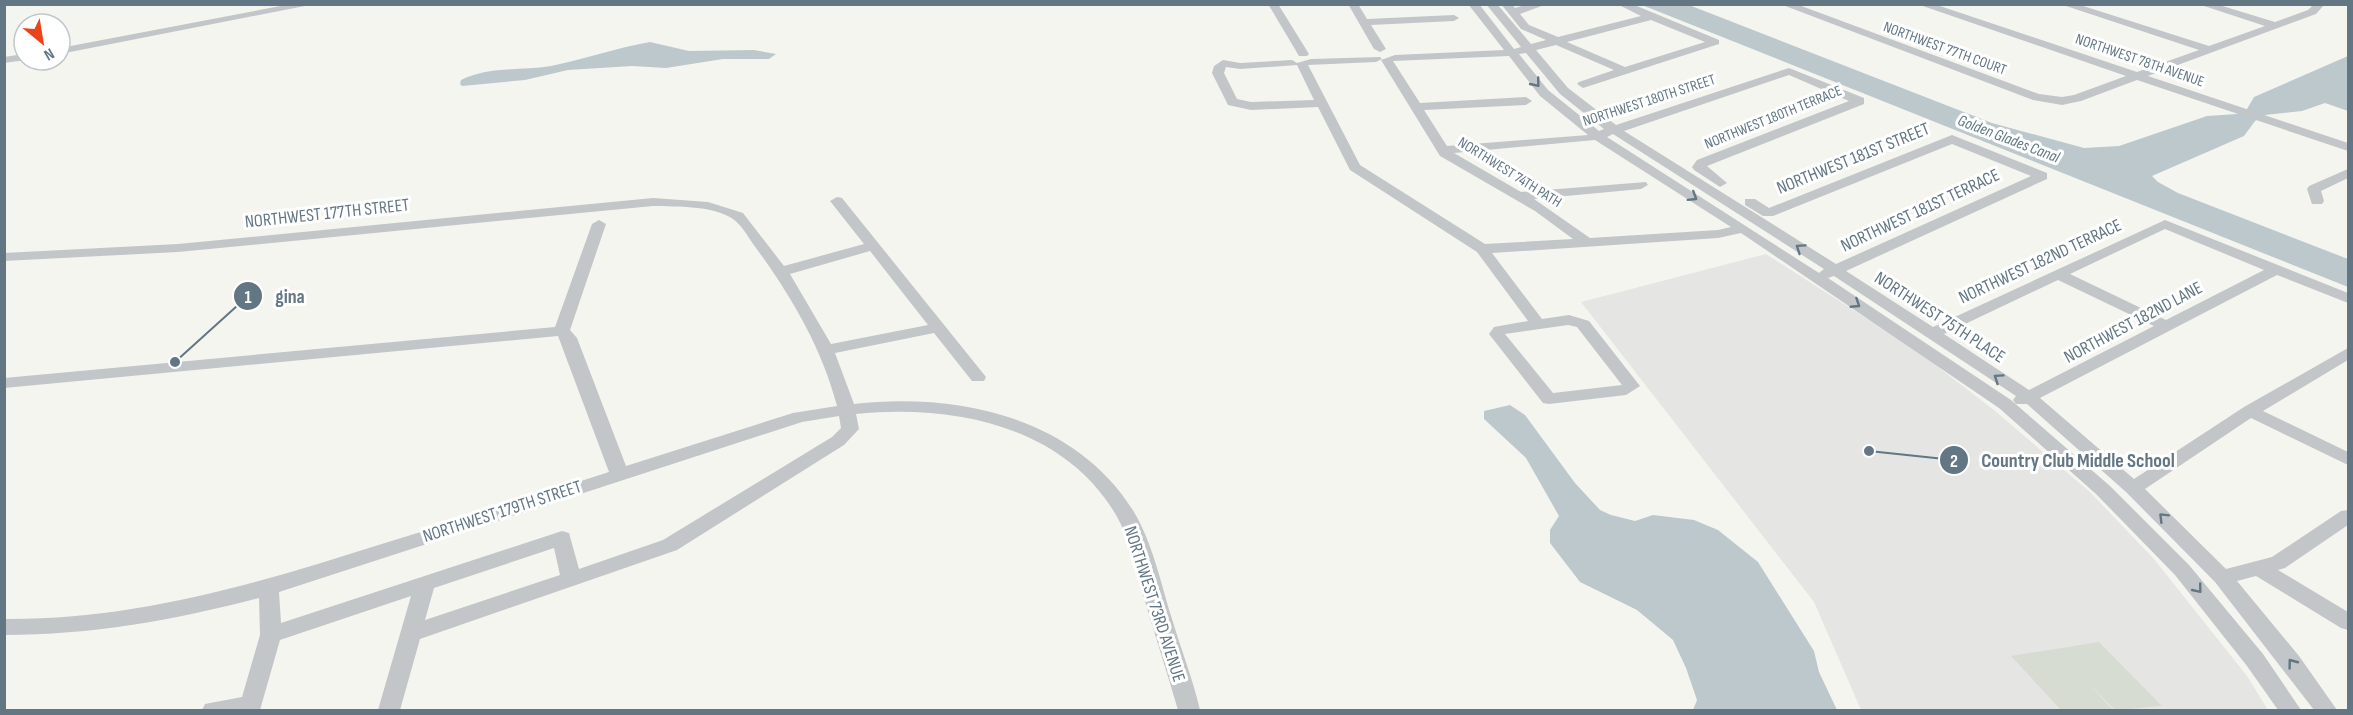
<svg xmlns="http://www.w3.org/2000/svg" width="2353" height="715" font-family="'Sofia Sans Condensed',sans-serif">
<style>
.built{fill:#e5e6e4}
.green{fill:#d6dcd1}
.water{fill:#bdc8cd}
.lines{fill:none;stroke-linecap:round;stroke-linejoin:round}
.minor{fill:#c2c6c9;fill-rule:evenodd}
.oneway{stroke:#627683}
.labels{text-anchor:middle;stroke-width:6;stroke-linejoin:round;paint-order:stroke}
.far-street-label{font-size:15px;fill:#627683;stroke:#fff}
.far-water-label{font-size:16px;font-style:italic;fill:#5e7880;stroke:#fff}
.street-label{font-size:18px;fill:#627683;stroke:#fff}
.leader{fill:none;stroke:#627683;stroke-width:2}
.callout-dot{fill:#627683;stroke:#fff;stroke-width:2}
.mark-label{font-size:18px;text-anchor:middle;font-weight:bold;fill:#fff}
.callout-label{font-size:20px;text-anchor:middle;font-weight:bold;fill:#627683;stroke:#fff;stroke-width:6;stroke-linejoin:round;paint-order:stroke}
</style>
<rect width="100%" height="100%" fill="#f5f5f0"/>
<path class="built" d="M 1766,254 L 1916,350 L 1994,410 L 2090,492 L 2154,559 L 2247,676 L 2268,710 L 1861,710 L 1814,602 L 1581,302 Z"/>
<path class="green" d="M 2099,642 L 2162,706 L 2115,710 L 2085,680 L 2113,710 L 2061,710 L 2011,656 Z"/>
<g class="water">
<path d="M 1642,5 L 1689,5 L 1992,123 L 2084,148 L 2119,146 L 2207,116 L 2237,114 L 2247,109 L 2254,97 L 2348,56 L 2348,111 L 2325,103 L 2302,111 L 2265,115 L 2255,121 L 2244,136 L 2152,176 L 2158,182 L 2178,193 L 2348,259 L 2348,287 Z"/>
<path d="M 650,42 L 689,51 L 754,50 L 776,54 L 769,59 L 723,59 L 666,68 L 632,66 L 568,70 L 525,80 L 462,86 L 460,84 L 461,80 C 489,66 520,71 551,66 C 584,59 616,48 650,42 Z"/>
<path d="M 1510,405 L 1525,415 L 1575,483 L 1600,510 L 1611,515 L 1635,521 L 1653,515 L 1694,520 L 1718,530 L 1758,562 L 1814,651 L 1819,672 L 1837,710 L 1693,710 L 1697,700 L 1686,668 L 1673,640 L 1637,610 L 1580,582 L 1550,543 L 1550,530 L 1559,516 L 1526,458 L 1484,419 L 1484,411 Z"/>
</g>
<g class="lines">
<g class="minor">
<path d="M 291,4 L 315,4 L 60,54 L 60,48 Z"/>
<path d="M 1268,4 L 1278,4 L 1309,54 L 1307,56 L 1299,56 Z"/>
<path d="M 1348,4 L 1358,4 L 1367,19 L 1454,15 L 1459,18 L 1454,21 L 1371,25 L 1386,49 L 1380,52 L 1374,49 Z"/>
<path d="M 1468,4 L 1479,4 L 1514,49 L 1521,47 L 1486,4 L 1497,4 L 1531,44 L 1546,40 L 1521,29 L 1501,4 L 1512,4 L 1515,8 L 1529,4 L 1547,4 L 1520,14 L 1529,25 L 1558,37 L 1641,16 L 1617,4 L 1632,4 L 1719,40 L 1719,44 L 1583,88 L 1577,84 L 1579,82 L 1614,70 L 1556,45 L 1536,50 L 1568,88 L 1616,125 L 1789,68 L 1864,98 L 1864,104 L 1707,166 L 1727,183 L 1720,187 L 1694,170 L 1692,167 L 1697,160 L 1849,101 L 1789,75 L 1624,131 L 1836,264 L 2031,176 L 1952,144 L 1773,216 L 1763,216 L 1745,205 L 1745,199 L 1755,199 L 1769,208 L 1952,135 L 2047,173 L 2047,179 L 1846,271 L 1933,327 L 2165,220 L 2348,293 L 2348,303 L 2277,275 L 2040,398 L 2134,479 L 2244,407 L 2348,348 L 2348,360 L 2263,411 L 2348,452 L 2348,465 L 2251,418 L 2145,489 L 2226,569 L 2272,557 L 2341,511 L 2348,510 L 2348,525 L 2285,568 L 2278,570 L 2348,612 L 2348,630 L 2341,628 L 2256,576 L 2237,581 L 2299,656 L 2337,710 L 2314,710 L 2215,582 L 2126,492 L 2027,404 L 2016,404 L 2013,400 L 2016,396 L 1834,276 L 1828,278 L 2011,400 L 2110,486 L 2189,565 L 2263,654 L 2301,710 L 2278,710 L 2247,666 L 2175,575 L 2096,494 L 1999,408 L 1741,233 L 1718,238 L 1492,253 L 1542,319 L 1569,315 L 1589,321 L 1640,386 L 1626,395 L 1549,404 L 1543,403 L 1489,334 L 1494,327 L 1528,321 L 1477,252 L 1350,170 L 1318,107 L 1251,110 L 1228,105 L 1212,73 L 1214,66 L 1223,60 L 1240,63 L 1292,60 L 1297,63 L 1311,59 L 1380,57 L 1382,59 L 1376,62 L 1308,65 L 1360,165 L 1485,244 L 1573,239 L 1535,211 L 1440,156 L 1381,60 L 1395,55 L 1504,50 ZM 1651,20 L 1705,42 L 1625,67 L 1567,42 ZM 1526,53 L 1560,94 L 1604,129 L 1599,131 L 1548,90 L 1519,54 ZM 1509,56 L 1540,96 L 1588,135 L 1447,146 L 1424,110 L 1526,105 L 1532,101 L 1526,97 L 1420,103 L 1393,61 ZM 1297,65 L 1314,100 L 1251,102 L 1237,99 L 1224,73 L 1226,67 L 1240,69 ZM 1613,134 L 1824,269 L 1819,273 L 1607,137 ZM 1595,140 L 1731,227 L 1718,230 L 1590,238 L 1534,199 L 1641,189 L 1648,185 L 1646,182 L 1521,192 L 1454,153 ZM 2165,229 L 2264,270 L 2166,320 L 2070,274 ZM 2058,280 L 2154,326 L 2029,390 L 1944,334 ZM 1568,325 L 1577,327 L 1622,385 L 1553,393 L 1505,334 Z"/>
<path d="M 1780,4 L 1796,4 L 2039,94 L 2062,97 L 2074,95 L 2126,76 L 1917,4 L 1934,4 L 2137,72 L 2199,50 L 2060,4 L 2077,4 L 2209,46 L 2265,26 L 2198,4 L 2216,4 L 2275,22 L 2308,10 L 2314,4 L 2325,4 L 2316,14 L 2148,76 L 2348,143 L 2348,151 L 2137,80 L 2081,101 L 2062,105 L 2033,100 Z"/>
<path d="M 24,54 L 26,60 L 4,63 L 4,57 Z"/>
<path d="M 2348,169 L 2348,178 L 2321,191 L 2324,201 L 2322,204 L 2312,204 L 2307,189 L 2309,186 Z"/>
<path d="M 837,197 L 842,198 L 986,377 L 984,381 L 972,381 L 934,333 L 835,353 L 854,404 C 957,392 1076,417 1134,512 C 1153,544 1161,584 1172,619 C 1181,649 1193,680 1200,710 L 1178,710 C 1166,669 1153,629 1141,588 C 1134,564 1129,537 1116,515 C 1063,425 952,404 856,414 L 859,429 L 844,445 L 677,550 L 420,639 L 400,710 L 378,710 L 411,596 L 280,640 L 260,710 L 202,710 L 205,704 L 242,697 L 260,635 L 259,598 C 175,620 92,635 4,635 L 4,619 C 137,620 259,583 385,543 C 460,520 534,496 609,472 L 558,336 L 4,388 L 4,378 L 555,327 L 592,224 L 599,220 L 606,224 L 570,330 L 577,338 L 626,466 L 793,413 L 837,406 C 822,348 791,296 756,248 C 749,239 743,226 733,219 C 712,205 678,207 653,206 L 178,252 L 4,261 L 4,253 L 178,244 L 653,198 L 708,202 L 743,213 L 784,266 L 864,244 L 830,201 ZM 870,251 L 928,325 L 831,344 L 790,274 ZM 839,416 L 841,428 L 832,437 L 663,540 L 579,569 L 569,533 L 562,531 L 281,623 L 279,592 L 802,422 ZM 554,548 L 560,575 L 425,620 L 434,588 Z"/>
</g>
</g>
<defs><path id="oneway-chevron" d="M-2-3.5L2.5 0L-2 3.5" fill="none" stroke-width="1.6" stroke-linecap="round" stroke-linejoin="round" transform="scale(1.5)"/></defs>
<g class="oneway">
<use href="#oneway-chevron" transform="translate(1536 83) rotate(51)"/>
<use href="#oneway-chevron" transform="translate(1693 197) rotate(32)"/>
<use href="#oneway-chevron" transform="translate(1800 248) rotate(-146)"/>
<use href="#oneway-chevron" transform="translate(1856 304) rotate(33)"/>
<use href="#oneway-chevron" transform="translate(1998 378) rotate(-146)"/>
<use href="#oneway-chevron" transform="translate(2163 517) rotate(-135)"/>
<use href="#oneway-chevron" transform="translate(2198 589) rotate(51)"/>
<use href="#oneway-chevron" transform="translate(2292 663) rotate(-127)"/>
</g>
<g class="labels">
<g class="far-street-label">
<text transform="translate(1945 48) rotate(20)" y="5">NORTHWEST 77TH COURT</text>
<text transform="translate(2140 60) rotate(19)" y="5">NORTHWEST 78TH AVENUE</text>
<text transform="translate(1649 100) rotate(-18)" y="5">NORTHWEST 180TH STREET</text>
<text transform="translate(1773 117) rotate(-22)" y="5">NORTHWEST 180TH TERRACE</text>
<text transform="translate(1510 172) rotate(32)" y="5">NORTHWEST 74TH PATH</text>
</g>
<g class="far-water-label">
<text transform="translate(2009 138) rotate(21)" y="6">Golden Glades Canal</text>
</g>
<g class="street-label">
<text transform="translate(1853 158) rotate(-22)" y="6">NORTHWEST 181ST STREET</text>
<text transform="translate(1920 210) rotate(-25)" y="6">NORTHWEST 181ST TERRACE</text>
<text transform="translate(327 213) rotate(-6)" y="6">NORTHWEST 177TH STREET</text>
<text transform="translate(2040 261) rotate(-25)" y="6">NORTHWEST 182ND TERRACE</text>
<text transform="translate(1940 317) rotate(33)" y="6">NORTHWEST 75TH PLACE</text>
<text transform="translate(2133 322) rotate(-28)" y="6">NORTHWEST 182ND LANE</text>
<text transform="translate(502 511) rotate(-18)" y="6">NORTHWEST 179TH STREET</text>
<text transform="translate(1155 604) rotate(72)" y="6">NORTHWEST 73RD AVENUE</text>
</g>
</g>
<path class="leader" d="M175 362L248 296M1869 451L1954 460"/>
<g class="callout-dot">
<circle cx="175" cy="362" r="6"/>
<circle cx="1869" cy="451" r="6"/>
<circle cx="248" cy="296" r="15"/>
<circle cx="1954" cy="460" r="15"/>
</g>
<g class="mark-label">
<text x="248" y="303">1</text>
<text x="1954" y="467">2</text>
</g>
<g class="callout-label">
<text x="290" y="303">gina</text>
<text x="2078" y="467">Country Club Middle School</text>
</g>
<rect width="2353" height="715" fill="none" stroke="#627683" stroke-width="12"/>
<g transform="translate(42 42) rotate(150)"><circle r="28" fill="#ffffff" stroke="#c0c8cd" stroke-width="1.5"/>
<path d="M0-4.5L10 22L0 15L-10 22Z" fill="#ea441b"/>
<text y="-9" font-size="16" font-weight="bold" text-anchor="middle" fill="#627683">N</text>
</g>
</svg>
